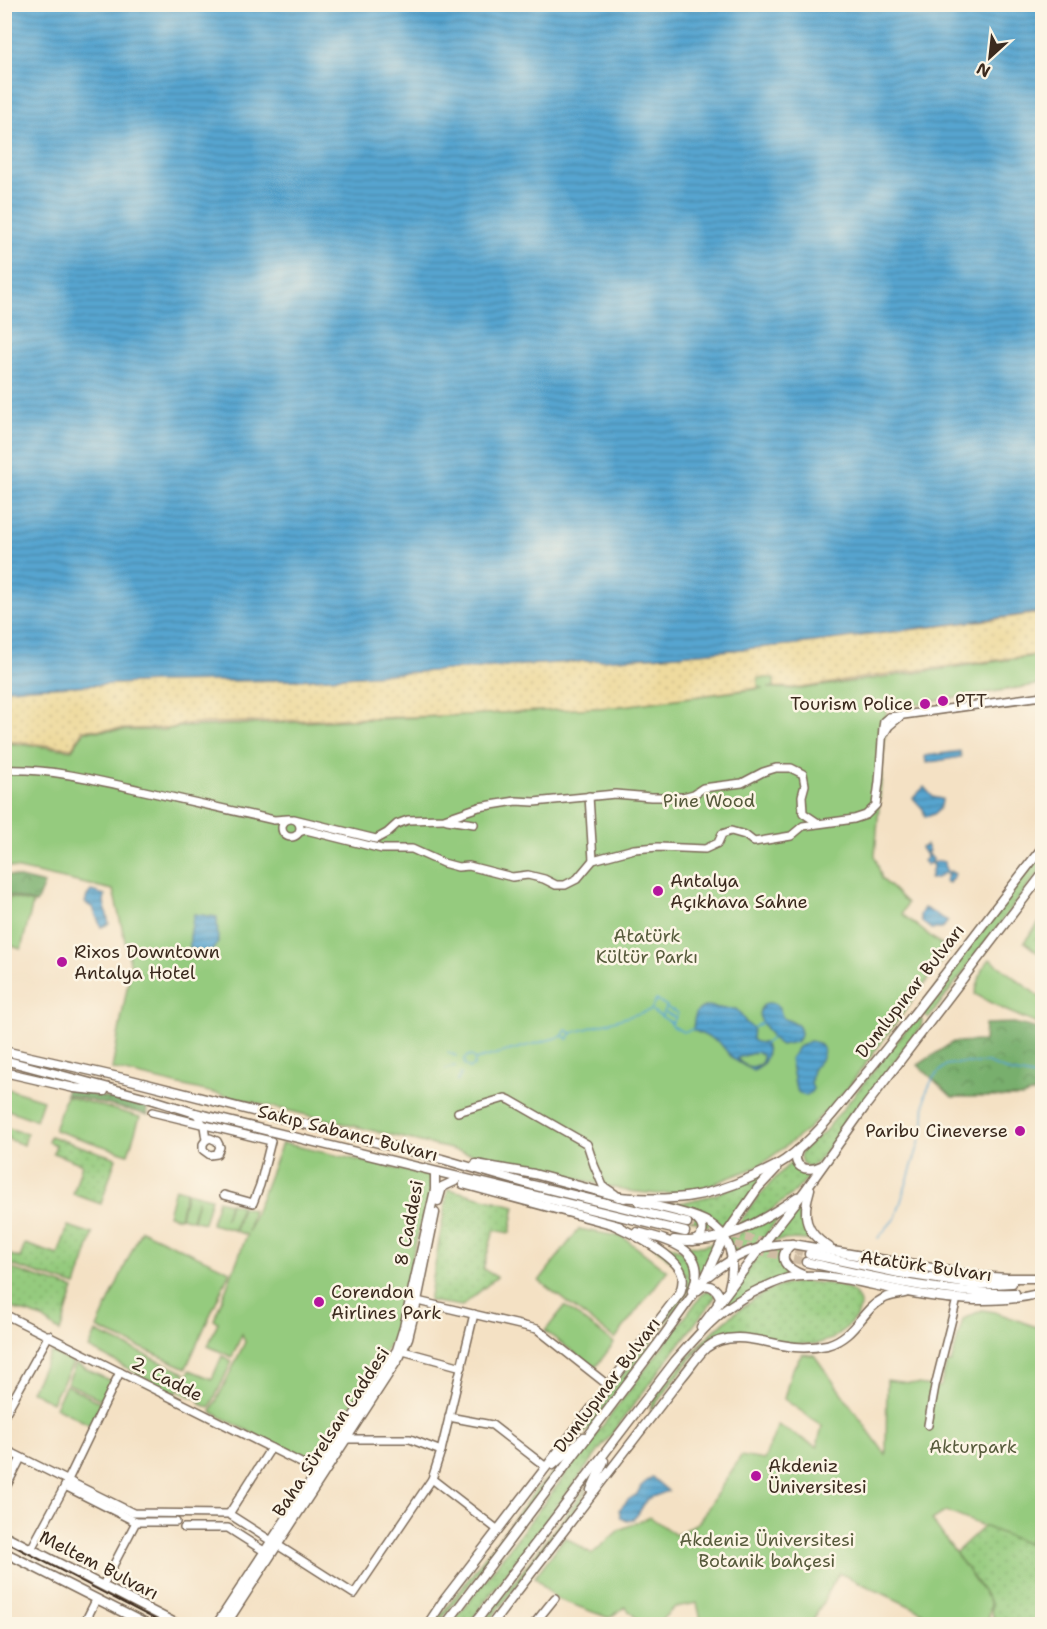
<svg xmlns="http://www.w3.org/2000/svg" width="1047" height="1629" font-family="'Shantell Sans',sans-serif">
<style>
.grass{fill:url(#grass-dots);stroke:#687a4e;stroke-width:1.5}
.forest{fill:url(#forest-crowns);stroke:#5a6c46;stroke-width:1.5}
.sand{fill:url(#sand-dots);stroke:#94825e;stroke-width:1.5}
.park{fill:#95cb7e;stroke:#687a4e;stroke-width:1.5}
.water{fill:url(#water-rules);stroke:#496877;stroke-width:1.5;fill-rule:evenodd}
.lines{fill:none;stroke-linecap:round;stroke-linejoin:round}
.stream{stroke:#57a5d0;stroke-width:1.5}
.major-tunnel{stroke:#cfbca3;stroke-width:8;stroke-dasharray:8 4;stroke-linecap:butt}
.minor-casing{stroke:#7c6a58;stroke-width:10}
.major-casing{stroke:#7c6a58;stroke-width:11}
.minor{stroke:#fff;stroke-width:7}
.major{stroke:#fff;stroke-width:8}
.tram{stroke:#3b2a1e;stroke-width:1.5}
.poi-dot{fill:#b5179e;stroke:#fcf5e5;stroke-width:2}
.labels{text-anchor:middle;stroke-width:5;stroke-linejoin:round;paint-order:stroke}
.poi-label{font-size:18px;fill:#3b2a1e;stroke:#fcf5e5;text-anchor:start}
.park-label{font-size:18px;fill:#565a3b;stroke:#fcf5e5}
.street-label{font-size:18px;fill:#3b2a1e;stroke:#fcf5e5}
</style>
<defs>
<pattern id="grass-dots" width="8" height="8" patternUnits="userSpaceOnUse" patternTransform="scale(1.5)"><rect width="8" height="8" fill="#95cb7e"/><path d="M2 2h.1M6 6h.1" fill="none" stroke="#81ae6c" stroke-width="1.8" stroke-linecap="round"/></pattern>
<pattern id="forest-crowns" width="20" height="18" patternUnits="userSpaceOnUse" patternTransform="scale(1.5)"><rect width="20" height="18" fill="#78af6d"/><path d="M2 6a3 3 0 1 1 6 0M12 15a3 3 0 1 1 6 0" fill="none" stroke="#648f59"/></pattern>
<pattern id="sand-dots" width="8" height="8" patternUnits="userSpaceOnUse" patternTransform="scale(1.5)"><rect width="8" height="8" fill="#eeda9e"/><path d="M2 2h.1M6 6h.1" fill="none" stroke="#cdbb88" stroke-width="1.8" stroke-linecap="round"/></pattern>
<pattern id="water-rules" width="6" height="5" patternUnits="userSpaceOnUse" patternTransform="scale(1.5)"><rect width="6" height="5" fill="#57a5d0"/><path d="M0 2.5h6" fill="none" stroke="#4987a8"/></pattern>
</defs>
<rect width="100%" height="100%" fill="#fcf5e5"/>
<filter id="ink" filterUnits="userSpaceOnUse"><feTurbulence type="fractalNoise" baseFrequency=".0167" numOctaves="2"/><feDisplacementMap in="SourceGraphic" scale="12" xChannelSelector="R" yChannelSelector="G"/><feConvolveMatrix kernelMatrix="1 2 1 2 8 2 1 2 1" color-interpolation-filters="sRGB"/></filter>
<filter id="wash" filterUnits="userSpaceOnUse"><feTurbulence type="fractalNoise" baseFrequency=".008" numOctaves="4" result="noise"/><feDisplacementMap in="SourceGraphic" scale="24" xChannelSelector="R" yChannelSelector="G"/><feGaussianBlur stdDeviation="1.35" result="paint"/><feColorMatrix in="noise" values="0 0 0 0 0 0 0 0 0 0 0 0 0 0 0 0 0 1.4 0 .05"/><feComposite in="paint" operator="in"/></filter>
<g filter="url(#wash)">
<rect width="100%" height="100%" fill="#f4e1c4"/>
<g class="grass">
<path d="M 1042,854 L 1042,868 L 929,1018 L 919,1010 Z"/>
<path d="M 1042,919 L 1042,956 L 1024,942 Z"/>
<path d="M 918,1018 L 922,1020 L 921,1027 L 817,1163 L 809,1167 L 802,1163 L 800,1157 L 802,1151 L 826,1130 L 915,1019 Z"/>
<path d="M 5,1127 L 27,1134 L 24,1145 L 5,1138 Z"/>
<path d="M 50,1136 L 116,1158 L 101,1204 L 73,1194 L 82,1164 L 53,1153 L 56,1145 L 48,1142 Z"/>
<path d="M 793,1160 C 796,1173 799,1173 812,1173 L 795,1192 L 762,1217 L 735,1230 C 751,1203 771,1182 793,1160 Z"/>
<path d="M 769,1172 L 724,1232 L 650,1203 L 680,1203 L 714,1195 Z"/>
<path d="M 448,1189 L 515,1206 L 510,1233 L 494,1230 L 483,1269 L 497,1277 L 462,1306 L 429,1301 Z"/>
<path d="M 802,1199 C 799,1219 803,1228 817,1242 C 800,1238 787,1239 770,1242 Z"/>
<path d="M 786,1208 L 760,1243 L 733,1253 L 727,1239 L 771,1219 Z"/>
<path d="M 68,1226 L 93,1234 L 76,1286 L 8,1264 L 11,1255 L 20,1258 L 25,1244 L 58,1255 Z"/>
<path d="M 644,1237 C 655,1241 670,1244 680,1250 C 696,1259 695,1279 688,1292 L 590,1428 L 565,1451 L 680,1297 L 685,1274 Z"/>
<path d="M 722,1240 L 703,1279 L 698,1281 L 683,1245 L 702,1246 Z"/>
<path d="M 785,1247 C 780,1259 778,1269 793,1274 L 713,1318 L 760,1253 L 770,1249 Z"/>
<path d="M 6,1267 L 74,1289 L 60,1332 L 40,1317 L 5,1306 Z"/>
<path d="M 804,1282 C 819,1283 845,1283 855,1294 C 858,1297 860,1303 861,1307 L 857,1316 L 845,1329 L 832,1339 L 816,1344 L 796,1344 L 736,1334 L 703,1344 L 650,1411 L 652,1402 C 681,1365 709,1329 749,1303 C 758,1296 770,1289 781,1286 C 789,1284 797,1283 804,1282 Z"/>
<path d="M 707,1290 L 714,1294 L 715,1297 L 468,1624 L 452,1624 L 704,1292 Z"/>
<path d="M 576,1449 L 438,1624 L 434,1624 L 535,1491 Z"/>
<path d="M 590,1483 L 580,1504 L 487,1624 L 482,1624 Z"/>
<path d="M 1042,1512 L 1042,1624 L 994,1624 L 991,1603 L 955,1553 L 997,1514 L 1020,1542 Z"/>
</g>
<g class="forest">
<path d="M 4,874 L 44,884 L 36,903 L 5,894 Z"/>
<path d="M 1014,1023 L 1042,1030 L 1042,1090 L 1022,1097 L 952,1097 L 918,1065 L 953,1042 L 984,1041 L 985,1024 Z"/>
<path d="M 67,1089 L 146,1107 L 148,1115 L 65,1094 Z"/>
</g>
<path class="sand" d="M 1042,613 L 1042,654 L 875,676 L 801,688 L 765,687 L 615,707 L 469,715 L 183,724 L 172,728 L 83,730 L 72,748 L 5,741 L 5,689 L 157,682 L 296,680 L 677,655 L 798,644 Z"/>
<g class="park">
<path d="M 1042,655 L 1042,684 L 887,709 L 875,856 L 882,879 L 907,903 L 902,914 L 949,951 L 847,1089 L 806,1131 L 759,1166 L 695,1191 L 657,1194 L 628,1191 L 112,1069 L 131,966 L 113,890 L 5,866 L 5,743 L 72,750 L 85,731 L 164,730 L 181,727 L 450,716 L 615,707 L 764,688 L 758,687 L 758,678 L 774,678 L 774,687 L 768,688 L 801,689 Z"/>
<path d="M 9,897 L 33,903 L 21,949 L 5,944 L 5,914 Z"/>
<path d="M 990,959 L 1041,998 L 1042,997 L 1042,1026 L 1007,1011 L 975,994 L 982,969 Z"/>
<path d="M 5,1088 L 43,1100 L 36,1120 L 5,1109 Z"/>
<path d="M 66,1096 L 140,1117 L 128,1154 L 54,1130 Z"/>
<path d="M 282,1143 L 429,1176 L 435,1180 L 415,1244 L 397,1332 L 314,1465 L 211,1412 L 245,1342 L 242,1334 L 232,1357 L 208,1346 L 218,1322 L 214,1320 L 247,1235 L 235,1231 L 242,1207 L 253,1210 L 248,1232 Z"/>
<path d="M 175,1188 L 186,1191 L 180,1218 L 168,1215 Z"/>
<path d="M 187,1192 L 211,1198 L 204,1223 L 193,1220 L 198,1199 L 192,1220 L 181,1217 Z"/>
<path d="M 218,1200 L 229,1203 L 225,1220 L 230,1203 L 241,1206 L 234,1230 L 211,1224 Z"/>
<path d="M 579,1229 L 623,1237 L 667,1271 L 615,1339 L 539,1281 Z"/>
<path d="M 141,1230 L 230,1271 L 186,1368 L 97,1328 Z"/>
<path d="M 565,1306 L 614,1343 L 595,1368 L 545,1331 Z"/>
<path d="M 982,1310 L 995,1312 L 1042,1329 L 1042,1365 L 1039,1387 L 1042,1389 L 1042,1509 L 1028,1544 L 946,1511 L 932,1520 L 991,1603 L 988,1624 L 945,1624 L 914,1608 L 839,1573 L 811,1624 L 702,1624 L 697,1603 L 675,1607 L 657,1624 L 642,1624 L 625,1607 L 609,1618 L 555,1598 L 535,1577 L 565,1537 L 592,1554 L 619,1530 L 650,1517 L 676,1535 L 699,1522 L 741,1456 L 764,1460 L 778,1425 L 817,1447 L 822,1426 L 784,1399 L 791,1372 L 802,1354 L 814,1355 L 886,1455 L 887,1380 L 940,1387 L 947,1363 L 951,1363 L 963,1319 Z"/>
<path d="M 96,1332 L 185,1373 L 176,1394 L 89,1348 Z"/>
<path d="M 51,1352 L 73,1363 L 52,1402 L 31,1391 Z"/>
<path d="M 222,1356 L 232,1361 L 210,1408 L 199,1403 L 200,1400 L 180,1392 L 190,1370 L 212,1379 Z"/>
<path d="M 76,1364 L 111,1381 L 102,1400 L 67,1383 Z"/>
<path d="M 66,1385 L 102,1403 L 90,1425 L 55,1407 Z"/>
</g>
<g class="water">
<path d="M 5,4 L 1042,5 L 1042,612 L 798,644 L 677,655 L 296,680 L 157,682 L 5,689 Z"/>
<path d="M 960,751 L 961,757 L 926,763 L 925,756 Z"/>
<path d="M 924,787 L 933,797 L 942,799 C 942,809 936,815 925,817 L 923,809 L 913,798 Z"/>
<path d="M 926,845 L 929,851 L 927,853 L 928,856 L 929,855 L 933,859 L 931,861 L 932,863 L 940,861 L 944,862 L 946,870 L 949,873 L 950,871 L 955,874 L 949,883 L 945,881 L 948,875 L 944,873 L 937,878 L 930,879 L 933,867 L 932,864 L 929,863 L 927,865 L 923,861 L 927,857 L 921,848 Z"/>
<path d="M 91,891 L 105,895 L 104,902 L 109,924 L 101,927 L 93,908 L 85,903 L 87,896 Z"/>
<path d="M 924,908 L 948,921 L 942,929 L 931,929 L 922,922 L 920,915 Z"/>
<path d="M 194,914 L 217,917 L 218,943 L 209,954 L 190,949 L 190,936 Z"/>
<path d="M 767,1003 C 779,1002 779,1009 783,1018 C 792,1023 801,1022 801,1035 L 796,1042 L 781,1045 C 773,1041 770,1034 765,1027 C 759,1018 755,1010 767,1003 Z"/>
<path d="M 708,1006 L 725,1009 L 736,1009 C 743,1015 744,1024 753,1028 C 752,1040 749,1042 764,1043 C 771,1054 764,1067 753,1071 L 733,1059 L 719,1042 L 693,1030 C 694,1017 694,1009 708,1006 ZM 757,1052 L 761,1054 L 763,1058 L 761,1064 C 751,1069 744,1067 737,1058 Z"/>
<path d="M 810,1041 C 830,1044 825,1059 813,1068 L 811,1083 L 813,1089 C 809,1097 801,1098 796,1089 L 790,1059 L 798,1047 Z"/>
<path d="M 652,1477 L 668,1491 L 647,1499 L 638,1514 L 633,1519 L 627,1521 L 621,1518 L 619,1510 L 628,1500 L 637,1494 L 641,1486 Z"/>
</g>
<g class="lines">
<g class="stream">
<path d="M 667,1008 L 678,1013 L 671,1025 L 683,1032 L 693,1029"/>
<path d="M 651,1010 L 672,1023"/>
<path d="M 665,1012 L 676,1018"/>
<path d="M 753,1028 L 762,1023"/>
<path d="M 563,1035 L 566,1030 L 572,1033 L 651,1010 L 656,1000 L 667,1006 L 661,1017"/>
<path d="M 764,1044 L 772,1038"/>
<path d="M 448,1052 L 456,1056"/>
<path d="M 475,1060 L 474,1058 L 471,1055 L 466,1057 L 464,1061 L 465,1065 L 469,1068 L 474,1066 L 475,1060 L 563,1036 L 568,1039 L 572,1033"/>
<path d="M 446,1069 L 455,1066"/>
<path d="M 457,1082 L 461,1074"/>
<path d="M 878,1238 L 896,1217 L 919,1144 L 924,1121 L 925,1095 L 933,1078 L 946,1065 L 960,1063 L 988,1063 L 1010,1072 L 1042,1078"/>
</g>
</g>
</g>
<g filter="url(#ink)">
<g class="lines">
<g class="major-tunnel">
<path d="M 687,1223 L 771,1244"/>
<path d="M 723,1242 L 806,1262"/>
<path d="M 783,1247 L 809,1254"/>
</g>
<g class="minor-casing">
<g id="minor">
<path d="M 884,734 L 889,726 L 901,716"/>
<path d="M 4,770 C 49,768 97,780 140,790 C 185,800 230,810 274,820 L 288,819"/>
<path d="M 589,796 L 593,860"/>
<circle cx="291" cy="828" r="9"/>
<path d="M 294,819 L 376,839 L 387,833 L 397,824 L 408,820 L 444,819 L 479,807 L 516,801 L 534,802 L 615,794 L 651,797 L 683,797 L 694,794 L 703,788 L 742,783 L 763,772 L 776,768 L 791,768 L 803,774 L 805,785 L 802,796 L 803,813 L 818,823"/>
<path d="M 447,820 L 474,824"/>
<path d="M 299,832 L 306,830 L 382,849 L 412,849 L 443,863 L 458,867 L 469,866 L 512,877 L 528,875 L 544,879 L 556,885 L 565,885 L 577,879 L 593,860 L 634,849 L 658,847 L 705,849 L 718,843 L 722,834 L 731,831 L 745,835 L 754,842 L 791,836 L 803,826 L 854,819 L 866,815 L 876,805 L 879,782 L 883,727 L 884,721 L 889,717 L 1042,696"/>
<path d="M 152,1112 L 271,1141 L 260,1185 L 253,1203 L 224,1195"/>
<path d="M 458,1112 L 505,1098 L 510,1100 L 587,1144 L 594,1165 L 603,1186 L 615,1194"/>
<path d="M 196,1113 L 204,1126 L 206,1140 L 203,1144 L 203,1150 L 210,1155 L 217,1154 L 220,1147 L 217,1141 L 210,1138 L 206,1140"/>
<path d="M 413,1300 L 537,1329 L 609,1386"/>
<path d="M 4,1314 L 317,1471"/>
<path d="M 403,1351 L 462,1367"/>
<path d="M 4,1416 L 49,1335"/>
<path d="M 449,1417 L 492,1425 L 546,1467"/>
<path d="M 928,1425 L 935,1386 L 957,1299"/>
<path d="M 347,1439 L 410,1439 L 441,1451"/>
<path d="M 4,1449 L 133,1513 L 229,1514 L 354,1594 L 432,1479 L 441,1451 L 474,1314"/>
<path d="M 432,1479 L 498,1530"/>
<path d="M 65,1486 L 136,1522 L 176,1522"/>
<path d="M 4,1491 L 21,1458"/>
<path d="M 229,1514 L 271,1448"/>
<path d="M 184,1528 L 228,1528 L 264,1551"/>
<path d="M 31,1549 L 65,1486 L 120,1372"/>
<path d="M 103,1585 L 136,1522"/>
<path d="M 84,1624 L 96,1600"/>
<path d="M 534,1624 L 555,1598"/>
</g>
</g>
<g class="major-casing">
<g id="major">
<path d="M 4,1051 L 127,1079 L 442,1159 L 532,1185 L 687,1223"/>
<path d="M 4,1060 L 147,1098 L 195,1113 L 685,1232"/>
<path d="M 4,1072 L 74,1088 L 104,1091"/>
<path d="M 798,1150 C 790,1167 807,1173 821,1166"/>
<path d="M 476,1164 L 534,1174 L 624,1198"/>
<path d="M 463,1184 L 619,1226"/>
<path d="M 810,1189 C 802,1215 804,1232 829,1247"/>
<path d="M 619,1197 C 673,1201 703,1199 752,1177 C 763,1172 775,1167 785,1160 C 816,1138 838,1107 863,1077 C 925,1003 982,924 1042,848"/>
<path d="M 438,1201 L 442,1187 L 455,1181"/>
<path d="M 639,1202 C 660,1208 699,1214 715,1227 C 733,1241 735,1266 729,1287"/>
<path d="M 637,1232 C 667,1240 711,1249 692,1291"/>
<path d="M 674,1240 C 721,1246 759,1223 797,1197"/>
<path d="M 693,1241 C 704,1237 706,1227 696,1219"/>
<path d="M 792,1244 C 775,1258 787,1269 803,1275"/>
<path d="M 809,1254 L 899,1273 L 976,1285 L 1012,1283"/>
<path d="M 806,1262 C 874,1277 945,1295 1015,1293"/>
<path d="M 708,1276 C 735,1255 758,1244 792,1244 L 978,1276 L 1007,1278 L 1041,1278"/>
<path d="M 698,1290 C 706,1281 717,1287 720,1298 L 718,1302"/>
<path d="M 701,1327 L 761,1247 L 804,1192 L 864,1108 L 1042,875"/>
<path d="M 553,1465 L 584,1437"/>
<path d="M 591,1490 L 604,1461"/>
<path d="M 4,1535 L 177,1624"/>
<path d="M 4,1552 L 146,1624"/>
<path d="M 217,1624 L 397,1350 L 404,1327 L 435,1190 L 435,1172"/>
<path d="M 226,1624 L 400,1356 L 408,1338 L 417,1301 L 435,1213"/>
<path d="M 428,1624 L 444,1600 L 680,1293 C 682,1286 684,1281 682,1274 C 677,1256 630,1232 614,1225"/>
<path d="M 446,1624 L 657,1345 L 705,1278 L 724,1237 L 758,1188 L 776,1169"/>
<path d="M 474,1624 L 675,1361 C 694,1340 713,1316 738,1301 C 745,1296 754,1292 762,1288 C 770,1285 779,1280 788,1278 C 818,1271 858,1282 888,1288 C 938,1299 992,1306 1042,1293"/>
<path d="M 492,1624 L 682,1377 C 690,1368 697,1356 706,1348 C 731,1328 767,1344 795,1347 C 806,1348 817,1347 827,1345 C 856,1337 861,1310 883,1299 C 889,1295 898,1295 905,1293"/>
</g>
</g>
<use href="#minor" class="minor"/>
<use href="#major" class="major"/>
<path class="tram" d="M 4,1541 L 164,1624"/>
</g>
</g>
<g class="poi-dot">
<circle cx="943" cy="701" r="6"/>
<circle cx="925" cy="704" r="6"/>
<circle cx="658" cy="891" r="6"/>
<circle cx="62" cy="962" r="6"/>
<circle cx="1020" cy="1131" r="6"/>
<circle cx="319" cy="1302" r="6"/>
<circle cx="756" cy="1476" r="6"/>
</g>
<g class="labels">
<g class="poi-label">
<text x="955" y="707">PTT</text>
<text x="913" y="710" text-anchor="end">Tourism Police</text>
<text x="670" y="887">Antalya<tspan x="670" dy="21">Açıkhava Sahne</tspan></text>
<text x="74" y="958">Rixos Downtown<tspan x="74" dy="21">Antalya Hotel</tspan></text>
<text x="1008" y="1137" text-anchor="end">Paribu Cineverse</text>
<text x="331" y="1298">Corendon<tspan x="331" dy="21">Airlines Park</tspan></text>
<text x="768" y="1472">Akdeniz<tspan x="768" dy="21">Üniversitesi</tspan></text>
</g>
<g class="park-label">
<text x="709" y="807">Pine Wood</text>
<text x="647" y="942">Atatürk<tspan x="647" dy="21">Kültür Parkı</tspan></text>
<text x="973" y="1453">Akturpark</text>
<text x="767" y="1546">Akdeniz Üniversitesi<tspan x="767" dy="21">Botanik bahçesi</tspan></text>
</g>
<g class="street-label">
<text transform="translate(910 991) rotate(-52)" y="6">Dumlupınar Bulvarı</text>
<text transform="translate(348 1133) rotate(14)" y="6">Sakıp Sabancı Bulvarı</text>
<text transform="translate(409 1223) rotate(-79)" y="6">8 Caddesi</text>
<text transform="translate(926 1266) rotate(8)" y="6">Atatürk Bulvarı</text>
<text transform="translate(167 1379) rotate(27)" y="6">2. Cadde</text>
<text transform="translate(607 1385) rotate(-53)" y="6">Dumlupınar Bulvarı</text>
<text transform="translate(331 1432) rotate(-57)" y="6">Baha Sürelsan Caddesi</text>
<text transform="translate(99 1565) rotate(27)" y="6">Meltem Bulvarı</text>
</g>
</g>
<rect width="1047" height="1629" fill="none" stroke="#fcf5e5" stroke-width="24"/>
<g transform="translate(990 57) rotate(207)" stroke="#fcf5e5" stroke-width="4.5" paint-order="stroke">
<path d="M0-4.5L10 22L0 15L-10 22Z" fill="#3b2a1e"/>
<text y="-9" font-size="16" font-weight="bold" text-anchor="middle" fill="#3b2a1e">N</text>
</g>
</svg>
